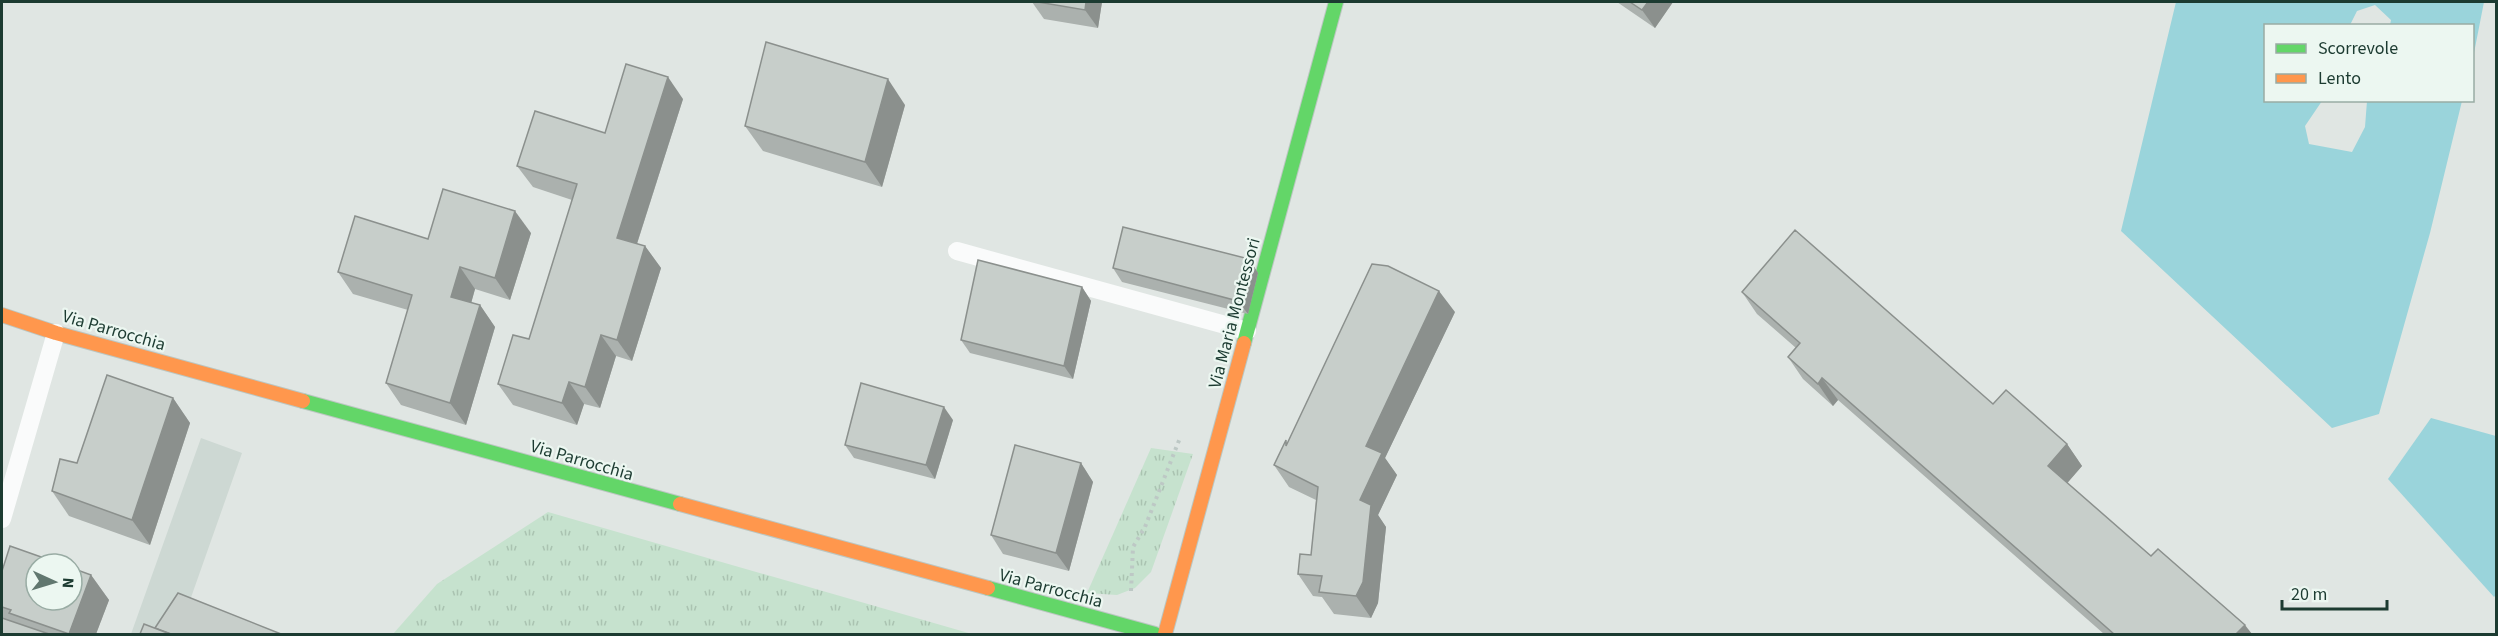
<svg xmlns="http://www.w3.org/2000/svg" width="2498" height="636" font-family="'Source Sans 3',sans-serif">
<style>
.built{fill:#cdd8d3}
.grass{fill:url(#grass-tufts)}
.water{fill:#9ad4db}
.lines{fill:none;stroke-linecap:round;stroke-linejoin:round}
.fast-casing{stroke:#bbc6c1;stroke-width:16}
.slow-casing{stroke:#bbc6c1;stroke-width:16}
.path{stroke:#bdc8c5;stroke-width:4;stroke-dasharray:3 4.5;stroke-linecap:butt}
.lane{stroke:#fafbfb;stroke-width:18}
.fast{stroke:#63d668;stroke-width:14}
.slow{stroke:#ff974d;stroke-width:14}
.wall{fill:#abb1ae}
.shaded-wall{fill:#8b908d}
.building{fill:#c7ceca;stroke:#8b908d;stroke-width:1.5}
.labels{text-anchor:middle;stroke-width:4.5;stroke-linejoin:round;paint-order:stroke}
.street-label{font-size:18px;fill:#1c3b31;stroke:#ecf7f1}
</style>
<defs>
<pattern id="grass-tufts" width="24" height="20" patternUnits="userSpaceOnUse" patternTransform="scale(1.5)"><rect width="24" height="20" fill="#c6e2ce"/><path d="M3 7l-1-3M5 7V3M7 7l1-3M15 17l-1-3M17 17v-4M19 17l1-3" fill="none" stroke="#aac3b1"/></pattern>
</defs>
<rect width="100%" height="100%" fill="#e0e6e3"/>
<path class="built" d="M 201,438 L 242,453 L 188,606 L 257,634 L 131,634 Z"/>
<g class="grass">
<path d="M 1151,448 L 1193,454 L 1151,572 L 1135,588 L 1117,595 L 1087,593 Z"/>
<path d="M 548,512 L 972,634 L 393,634 L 437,584 Z"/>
</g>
<g class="water">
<path d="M 2176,2 L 2484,2 L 2473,58 L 2472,26 L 2390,25 L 2391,20 L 2375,5 L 2357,11 L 2350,25 L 2266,26 L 2266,100 L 2322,101 L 2305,126 L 2309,144 L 2352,152 L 2365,127 L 2367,101 L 2462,101 L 2430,233 L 2379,414 L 2332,428 L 2121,231 Z"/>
<path d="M 2431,418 L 2496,436 L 2496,595 L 2494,597 L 2388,479 Z"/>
</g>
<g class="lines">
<g class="fast-casing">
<g id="fast">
<path d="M 1244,343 L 1336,2"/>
<path d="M 303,401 L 680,504"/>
<path d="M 988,588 L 1155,634"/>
</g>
</g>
<g class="slow-casing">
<g id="slow">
<path d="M 2,315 L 56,333 L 303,401"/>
<path d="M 680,504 L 988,588"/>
<path d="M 1165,634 L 1244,343"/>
</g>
</g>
<path class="path" d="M 1131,591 L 1133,547 L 1145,527 L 1180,438"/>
<g class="lane">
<path d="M 957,251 L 1247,331"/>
<path d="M 2,519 L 56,333"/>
</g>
<use href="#fast" class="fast"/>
<use href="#slow" class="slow"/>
</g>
<g class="wall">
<path d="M 1032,2 L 1102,2 L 1098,28 L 1044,19 Z"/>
<path d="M 1617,2 L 1673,2 L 1655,28 Z"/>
<path d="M 683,99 L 637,244 L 645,246 L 661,268 L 632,361 L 616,356 L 600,408 L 584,404 L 577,425 L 513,405 L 498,384 L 529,339 L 572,200 L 533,187 L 517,166 L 605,133 Z"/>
<path d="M 905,105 L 882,187 L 763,151 L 745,126 Z"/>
<path d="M 531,233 L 510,300 L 475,289 L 471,303 L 480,305 L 495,327 L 466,425 L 401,405 L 386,383 L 408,310 L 353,294 L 338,272 L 428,239 Z"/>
<path d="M 1249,259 L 1258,273 L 1248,314 L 1122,282 L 1113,268 Z"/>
<path d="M 1082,287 L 1091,301 L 1073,379 L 970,353 L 961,340 Z"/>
<path d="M 1742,292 L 1993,404 L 2067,444 L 2082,466 L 2067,483 L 2151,556 L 2252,634 L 2104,634 L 1838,400 L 1833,406 L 1803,379 L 1788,357 L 1796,348 L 1757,314 Z"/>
<path d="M 1455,312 L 1385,458 L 1397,475 L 1378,515 L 1386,527 L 1378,603 L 1371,618 L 1334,614 L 1322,597 L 1313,596 L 1298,574 L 1311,555 L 1316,500 L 1289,487 L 1274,465 L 1288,442 Z"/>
<path d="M 173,398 L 190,423 L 150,545 L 69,516 L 52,491 L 77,463 Z"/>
<path d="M 953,420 L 935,479 L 854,458 L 845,445 Z"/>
<path d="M 1081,463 L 1093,482 L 1069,571 L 1003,554 L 991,535 Z"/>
<path d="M 2,571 L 91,575 L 109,600 L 96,634 L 2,634 Z"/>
</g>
<g class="shaded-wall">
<path d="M 1086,2 L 1102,2 L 1098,28 L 1085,10 Z"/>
<path d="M 1648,2 L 1673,2 L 1655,28 L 1642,10 Z"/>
<path d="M 668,77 L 683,99 L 632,259 L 617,238 Z"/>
<path d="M 888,79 L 905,105 L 882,187 L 865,162 Z"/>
<path d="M 515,211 L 531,233 L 510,300 L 495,278 Z"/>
<path d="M 645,246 L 661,268 L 632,361 L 617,340 Z"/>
<path d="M 1249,259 L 1258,273 L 1248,314 L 1238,301 Z"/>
<path d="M 460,267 L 475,289 L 467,318 L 451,297 Z"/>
<path d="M 1082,287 L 1091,301 L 1073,379 L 1064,366 Z"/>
<path d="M 1439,291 L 1455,312 L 1385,458 L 1397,475 L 1378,515 L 1386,527 L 1378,603 L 1371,618 L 1356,596 L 1360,500 L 1366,446 Z"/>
<path d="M 480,305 L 495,327 L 466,425 L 450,403 Z"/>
<path d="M 601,335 L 616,356 L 600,408 L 585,387 Z"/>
<path d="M 1822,378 L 1838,400 L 1833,406 L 1818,384 Z"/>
<path d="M 569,382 L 584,404 L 577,425 L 562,403 Z"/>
<path d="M 173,398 L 190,423 L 150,545 L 132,520 Z"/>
<path d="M 944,407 L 953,420 L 935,479 L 926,465 Z"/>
<path d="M 2067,444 L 2082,466 L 2063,488 L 2048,466 Z"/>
<path d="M 1081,463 L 1093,482 L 1069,571 L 1056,553 Z"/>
<path d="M 91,575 L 109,600 L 96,634 L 69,634 Z"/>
<path d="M 2245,625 L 2252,634 L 2236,634 Z"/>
</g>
<g class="building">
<path d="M 1038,2 L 1086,2 L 1085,10 Z"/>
<path d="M 1630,2 L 1648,2 L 1642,10 Z"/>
<path d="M 766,42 L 888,79 L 865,162 L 745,126 Z"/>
<path d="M 626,64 L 668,77 L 617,238 L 645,246 L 617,340 L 601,335 L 585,387 L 569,382 L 562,403 L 498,384 L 513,335 L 529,339 L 577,184 L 517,166 L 535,111 L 605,133 Z"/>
<path d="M 443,189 L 515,211 L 495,278 L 460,267 L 451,297 L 480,305 L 450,403 L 386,383 L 412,295 L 338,272 L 355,216 L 428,239 Z"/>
<path d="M 1123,227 L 1249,259 L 1238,301 L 1113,268 Z"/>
<path d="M 1795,230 L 1993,404 L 2006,390 L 2067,444 L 2048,466 L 2151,556 L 2158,549 L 2245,625 L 2236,634 L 2114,634 L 1822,378 L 1818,384 L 1788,357 L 1800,343 L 1742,292 Z"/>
<path d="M 978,260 L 1082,287 L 1064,366 L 961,340 Z"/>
<path d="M 1372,264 L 1388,266 L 1439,291 L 1366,446 L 1382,453 L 1360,500 L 1371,505 L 1363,582 L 1356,596 L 1319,592 L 1322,576 L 1298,574 L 1300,554 L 1311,555 L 1318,487 L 1274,465 L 1286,440 L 1286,446 Z"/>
<path d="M 107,375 L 173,398 L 132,520 L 52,491 L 60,459 L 77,463 Z"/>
<path d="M 861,383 L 944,407 L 926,465 L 845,445 Z"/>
<path d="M 1015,445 L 1081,463 L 1056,553 L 991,535 Z"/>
<path d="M 10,546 L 61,564 L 36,564 L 36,600 L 72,600 L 72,568 L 91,575 L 69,634 L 9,613 L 11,610 L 2,607 L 2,571 Z"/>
<path d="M 178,593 L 281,634 L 171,634 L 155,628 Z"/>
<path d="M 2,618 L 49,634 L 2,634 Z"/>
<path d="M 144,624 L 170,634 L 140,634 Z"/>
</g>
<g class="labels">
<g class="street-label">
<text transform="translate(1234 313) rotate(-75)" y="6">Via Maria Montessori</text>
<text transform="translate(114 330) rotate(16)" y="6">Via Parrocchia</text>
<text transform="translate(582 460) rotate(16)" y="6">Via Parrocchia</text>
<text transform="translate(1051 588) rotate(15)" y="6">Via Parrocchia</text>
</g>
</g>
<rect width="2498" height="636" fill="none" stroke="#1c3b31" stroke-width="6"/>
<rect x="2264" y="24" width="210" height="78" fill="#ecf7f1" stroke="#99aca4" stroke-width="1.5"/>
<rect x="2276" y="44" width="30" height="9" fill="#63d668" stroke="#99aca4" stroke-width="1.5"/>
<text x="2318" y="54" font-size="18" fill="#1c3b31">Scorrevole</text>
<rect x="2276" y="74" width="30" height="9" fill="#ff974d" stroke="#99aca4" stroke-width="1.5"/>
<text x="2318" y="84" font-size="18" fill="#1c3b31">Lento</text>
<g transform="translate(54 582) rotate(94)"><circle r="28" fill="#ecf7f1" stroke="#99aca4" stroke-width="1.5"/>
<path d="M0-4.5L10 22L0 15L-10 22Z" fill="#61776f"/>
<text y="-9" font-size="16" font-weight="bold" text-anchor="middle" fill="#1c3b31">N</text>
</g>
<path d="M2282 600v9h105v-9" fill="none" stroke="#1c3b31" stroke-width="3"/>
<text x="2291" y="600" font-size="18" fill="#1c3b31" stroke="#ecf7f1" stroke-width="4.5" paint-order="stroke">20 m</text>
</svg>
